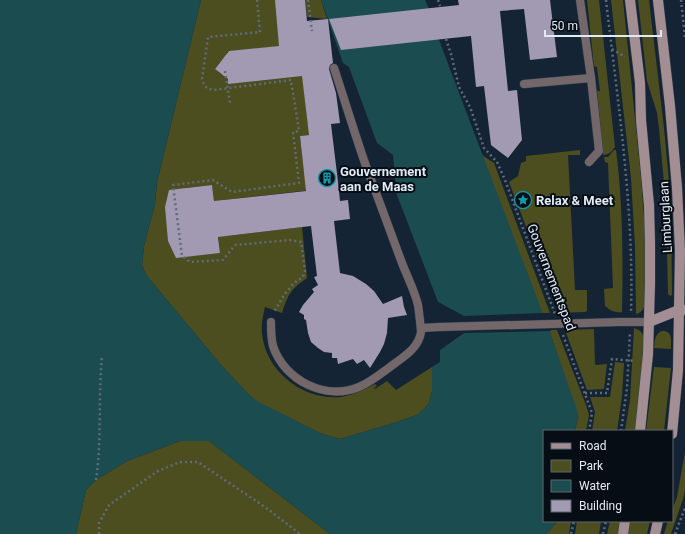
<svg xmlns="http://www.w3.org/2000/svg" width="685" height="534" font-family="Roboto,sans-serif">
<style>
.green{fill:#4c4e1f}
.water{fill:#1b4c4f}
.pier{fill:#152434}
.building{fill:#a299b2}
.lines{fill:none;stroke-linecap:round;stroke-linejoin:round}
.lane-casing{stroke:#32404f;stroke-width:9}
.secondary-casing{stroke:#32404f;stroke-width:11}
.path{stroke:#5f6c7a;stroke-width:2.5;stroke-dasharray:2 3;stroke-linecap:butt}
.lane{stroke:#74676a;stroke-width:8}
.secondary{stroke:#a38e93;stroke-width:10}
.lane-bridge-casing{stroke:#32404f;stroke-width:9;stroke-linecap:butt}
.lane-bridge{stroke:#74676a;stroke-width:8}
.labels{text-anchor:middle;stroke-width:4;stroke-linejoin:round;paint-order:stroke}
.poi-label{font-size:13px;font-weight:bold;fill:#e1ebf6;stroke:#060d14;text-anchor:start}
.street-label{font-size:13px;fill:#e1ebf6;stroke:#060d14}
</style>
<rect width="100%" height="100%" fill="#152434"/>
<g class="green">
<path d="M 201,0 L 275,0 L 291,45 L 227,52 L 228,65 L 220,62 L 215,69 L 221,74 L 227,71 L 228,83 L 301,63 L 308,126 L 313,134 L 300,136 L 304,171 L 319,189 L 223,200 L 215,206 L 212,185 L 185,188 L 192,256 L 220,253 L 218,232 L 227,236 L 302,227 L 307,278 C 291,289 288,294 282,313 L 265,307 C 263,316 261,325 262,334 C 266,372 304,401 341,397 C 353,395 364,390 375,384 L 377,386 L 374,388 L 375,389 L 387,381 L 396,390 L 432,367 L 432,391 L 429,403 L 425,408 L 417,415 L 394,423 L 340,439 L 322,434 L 257,402 L 248,394 L 221,365 L 146,275 L 142,265 L 144,246 L 155,204 L 157,182 Z"/>
<path d="M 305,0 L 321,0 L 327,19 L 307,17 Z"/>
<path d="M 587,0 L 599,0 L 615,147 C 612,151 609,155 603,155 L 603,154 L 597,91 L 600,91 L 597,67 L 594,66 Z"/>
<path d="M 611,0 L 623,0 L 641,177 L 646,245 L 646,302 C 644,308 642,313 636,314 L 635,246 L 631,178 Z"/>
<path d="M 638,0 L 649,0 L 664,128 L 671,204 L 672,293 L 672,295 L 670,296 L 668,294 L 666,205 L 659,128 L 657,113 L 647,81 Z"/>
<path d="M 580,150 L 580,155 L 568,155 L 575,290 L 587,290 L 587,311 L 585,312 L 559,313 L 509,182 L 518,176 L 521,163 L 526,161 L 526,156 Z"/>
<path d="M 614,150 L 616,150 C 623,204 623,258 622,312 C 615,313 611,311 605,306 L 604,289 L 613,288 L 608,163 L 605,162 L 604,157 L 608,157 Z"/>
<path d="M 482,155 L 494,163 L 550,313 L 542,313 Z"/>
<path d="M 634,328 L 639,330 L 642,333 L 644,337 L 644,358 L 636,431 L 625,431 L 630,400 Z"/>
<path d="M 594,329 L 595,364 L 596,365 L 607,364 L 604,389 L 587,390 L 565,330 Z"/>
<path d="M 549,330 L 557,330 L 586,405 L 589,415 L 586,431 L 575,431 L 578,416 Z"/>
<path d="M 661,331 C 673,330 671,340 671,349 L 654,348 C 655,341 654,336 661,331 Z"/>
<path d="M 615,362 L 624,363 L 622,396 L 617,431 L 592,431 L 595,412 L 590,397 L 610,397 Z"/>
<path d="M 654,367 L 671,368 L 664,431 L 646,431 Z"/>
<path d="M 197,440 L 209,441 L 330,534 L 76,534 L 86,490 L 96,480 L 127,461 L 180,441 Z"/>
<path d="M 685,452 L 685,490 L 683,499 L 671,534 L 664,534 L 668,521 L 672,521 L 672,511 L 677,497 Z"/>
<path d="M 558,521 L 571,521 L 569,534 L 546,534 Z"/>
<path d="M 577,521 L 601,521 L 599,534 L 575,534 Z"/>
<path d="M 610,521 L 621,521 L 618,534 L 607,534 Z"/>
<path d="M 630,521 L 650,521 L 647,534 L 628,534 Z"/>
</g>
<path class="water" d="M 0,0 L 201,0 L 157,182 L 155,204 L 144,246 L 142,265 L 146,275 L 221,365 L 248,394 L 257,401 L 322,434 L 340,439 L 394,423 L 417,415 L 425,408 L 429,403 L 432,391 L 432,367 L 440,362 L 440,350 L 441,347 L 464,333 L 464,317 L 438,302 L 397,195 L 393,155 L 377,143 L 349,67 L 343,63 L 321,0 L 425,0 L 435,22 L 439,40 L 549,330 L 576,407 L 578,416 L 575,431 L 544,431 L 544,521 L 558,521 L 546,534 L 330,534 L 209,441 L 180,441 L 127,461 L 96,480 L 86,490 L 76,534 L 0,534 Z"/>
<path class="pier" d="M 438,302 L 464,316 L 544,313 L 551,331 L 464,333 L 440,350 L 439,346 L 462,332 L 462,318 L 438,304 Z"/>
<g class="building">
<path d="M 275,0 L 305,0 L 307,21 L 328,19 L 333,63 L 330,65 L 329,69 L 336,93 L 340,123 L 331,124 L 338,182 L 340,201 L 348,200 L 350,219 L 334,221 L 340,273 L 353,276 L 366,284 L 374,291 L 383,304 L 402,296 L 404,307 L 407,315 L 388,318 L 387,333 L 384,344 L 380,352 L 370,368 L 364,360 L 357,364 L 353,359 L 338,364 L 337,358 L 332,358 L 332,353 L 324,352 L 318,348 L 311,342 L 308,333 L 306,320 L 304,319 L 304,315 L 299,312 L 303,305 L 314,292 L 312,289 L 318,285 L 314,277 L 317,276 L 311,226 L 218,237 L 220,253 L 176,258 L 168,241 L 165,207 L 169,190 L 212,185 L 214,201 L 306,191 L 300,136 L 309,135 L 302,76 L 228,84 L 228,79 L 215,69 L 229,51 L 279,46 Z"/>
<path d="M 458,0 L 550,0 L 557,57 L 530,60 L 524,9 L 500,11 L 508,91 L 517,90 L 522,140 L 508,158 L 491,145 L 484,86 L 476,87 L 471,36 L 341,50 L 329,19 L 459,5 Z"/>
</g>
<g class="lines">
<g class="lane-casing">
<g id="lane">
<path d="M 580,0 L 591,78 L 599,151 L 589,162"/>
<path d="M 524,84 L 591,78"/>
<path d="M 271,322 C 271,330 271,338 273,346 C 284,380 325,401 359,387 C 371,382 383,372 394,364 C 405,356 419,347 421,332 C 421,328 420,324 420,320 C 419,315 419,310 418,305 C 415,292 407,276 402,263 C 390,231 379,200 367,169 C 355,135 345,101 334,68"/>
<path d="M 587,323 L 619,322 L 649,322"/>
<path d="M 421,328 L 439,327"/>
</g>
</g>
<g class="secondary-casing">
<g id="secondary">
<path d="M 630,0 L 640,83 L 641,120 L 649,205 L 650,243 L 650,283 L 648,354 L 640,431"/>
<path d="M 658,0 L 670,106 L 677,188 L 680,251 L 678,370 L 672,434"/>
<path d="M 649,322 L 679,310 L 685,310"/>
<path d="M 623,534 L 625,521"/>
<path d="M 655,534 L 658,521"/>
</g>
</g>
<g class="path">
<path d="M 257,0 L 260,32 L 208,37 L 202,79 C 204,87 207,89 214,90 L 291,80 L 299,131 L 293,132 L 299,183 L 232,192 L 213,180 L 173,185 L 182,256 L 190,262 L 223,260 L 235,245 L 290,240 L 301,242 L 305,271 L 303,277 L 294,283 L 284,295 L 274,312"/>
<path d="M 308,0 L 312,31"/>
<path d="M 438,0 L 440,6"/>
<path d="M 606,0 C 618,104 634,208 631,312"/>
<path d="M 681,0 L 685,37"/>
<path d="M 446,39 L 451,54 L 459,87 L 470,107 L 484,148 L 497,162 L 505,180 L 555,314"/>
<path d="M 612,49 L 625,57"/>
<path d="M 225,71 L 230,103"/>
<path d="M 563,335 L 592,413 L 589,431"/>
<path d="M 585,393 L 607,393 L 612,359 L 635,361"/>
<path d="M 621,431 L 627,388 L 630,333"/>
<path d="M 96,480 C 102,439 98,398 102,357"/>
<path d="M 99,534 L 99,523 L 109,505 L 158,471 L 180,462 L 198,462 L 265,507 L 300,534"/>
<path d="M 571,534 L 574,521"/>
<path d="M 603,534 L 606,521"/>
<path d="M 675,534 L 685,508"/>
</g>
<use href="#lane" class="lane"/>
<use href="#secondary" class="secondary"/>
<g class="lane-bridge-casing">
<path id="lane-bridge" d="M 439,327 L 587,323"/>
</g>
<use href="#lane-bridge" class="lane-bridge"/>
</g>
<defs>
<g id="building-ring" transform="scale(0.9)"><circle r="9.5" fill="#060d14" stroke="#0f9aa8" stroke-width="1.5"/><path d="M-4-6H4V6H1V3H-1V6H-4ZM-2.5-4.3h1.7v1.8h-1.7ZM.8-4.3h1.7v1.8H.8ZM-2.5-1h1.7V.8h-1.7ZM.8-1h1.7V.8H.8Z" fill="#0f9aa8"/></g>
<g id="sight-ring" transform="scale(0.9)"><circle r="9.5" fill="#060d14" stroke="#0f9aa8" stroke-width="1.5"/><path d="M0-6L1.8-2.2L6-1.7L2.9 1.2L3.7 5.4L0 3.3L-3.7 5.4L-2.9 1.2L-6-1.7L-1.8-2.2Z" fill="#0f9aa8"/></g>
</defs>
<g fill-rule="evenodd">
<use href="#building-ring" x="327" y="178"/>
<use href="#sight-ring" x="523" y="200"/>
</g>
<g class="labels">
<g class="poi-label">
<text x="340" y="176">Gouvernement<tspan x="340" dy="15">aan de Maas</tspan></text>
<text x="536" y="205">Relax &amp; Meet</text>
</g>
<g class="street-label">
<text transform="translate(665 217) rotate(-93)" y="5">Limburglaan</text>
<text transform="translate(552 277) rotate(69)" y="5">Gouvernementspad</text>
</g>
</g>
<rect x="543" y="430" width="130" height="92" fill="#060d14" stroke="#5e666e"/>
<rect x="551" y="443" width="20" height="6" fill="#a38e93" stroke="#5e666e"/>
<text x="579" y="450" font-size="12" fill="#e1ebf6">Road</text>
<rect x="551" y="460" width="20" height="12" fill="#4c4e1f" stroke="#5e666e"/>
<text x="579" y="470" font-size="12" fill="#e1ebf6">Park</text>
<rect x="551" y="480" width="20" height="12" fill="#1b4c4f" stroke="#5e666e"/>
<text x="579" y="490" font-size="12" fill="#e1ebf6">Water</text>
<rect x="551" y="500" width="20" height="12" fill="#a299b2" stroke="#5e666e"/>
<text x="579" y="510" font-size="12" fill="#e1ebf6">Building</text>
<path d="M545 30v6h116v-6" fill="none" stroke="#e1ebf6" stroke-width="2"/>
<text x="551" y="30" font-size="12" fill="#e1ebf6" stroke="#060d14" stroke-width="3" paint-order="stroke">50 m</text>
</svg>
